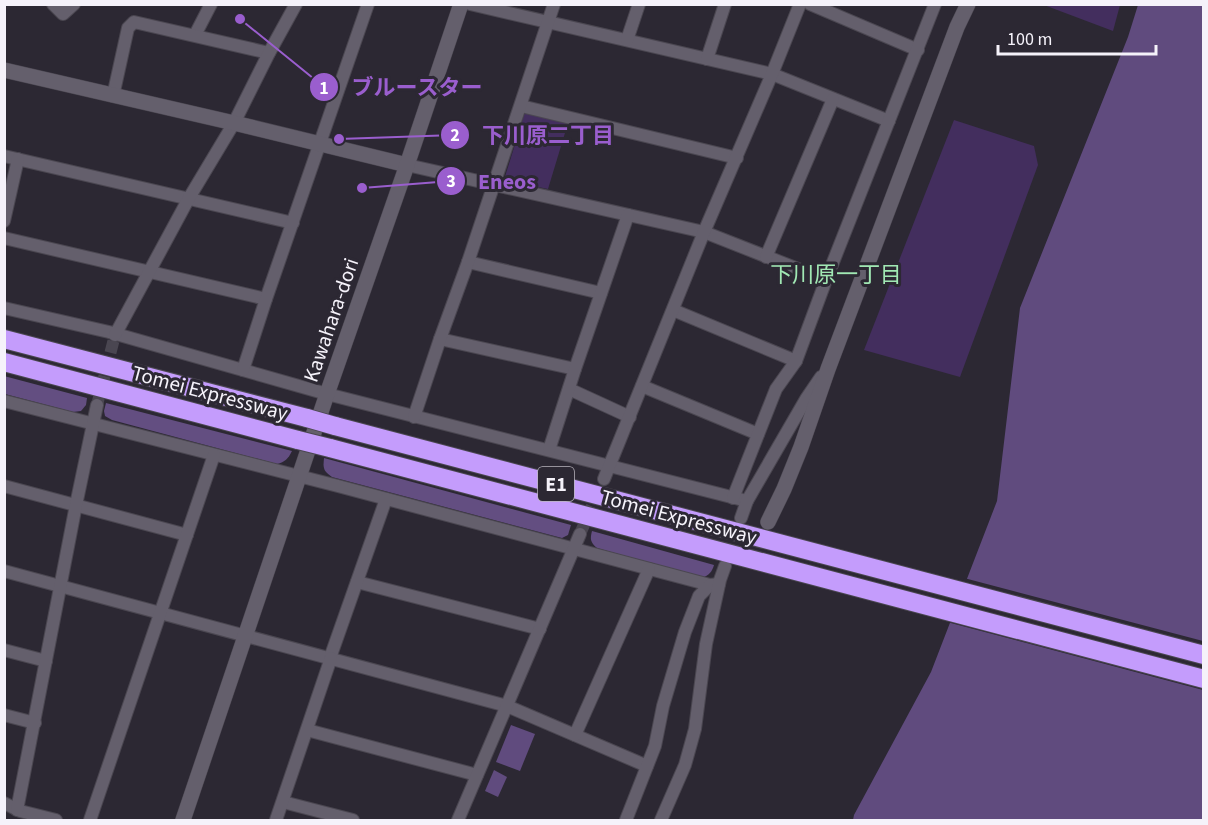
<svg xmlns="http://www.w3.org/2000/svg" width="1208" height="825" font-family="'Source Sans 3','Noto Sans JP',sans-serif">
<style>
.green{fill:#432e5e}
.forest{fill:#634e81}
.water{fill:#604b7e}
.pier{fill:#2c2833}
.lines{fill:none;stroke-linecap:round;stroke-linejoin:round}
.minor-tunnel{stroke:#4a4651;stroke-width:12;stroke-dasharray:12 6;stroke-linecap:butt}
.minor-casing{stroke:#4b4751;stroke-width:14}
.tertiary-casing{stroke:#4b4751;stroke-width:16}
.motorway-casing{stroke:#4b4751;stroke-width:20}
.minor{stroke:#645f6c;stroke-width:12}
.tertiary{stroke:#645f6c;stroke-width:15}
.motorway{stroke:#c49cfc;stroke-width:18}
.motorway-bridge-casing{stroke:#4b4751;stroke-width:20;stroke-linecap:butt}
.motorway-bridge{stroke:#c49cfc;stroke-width:18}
.labels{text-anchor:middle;stroke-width:6;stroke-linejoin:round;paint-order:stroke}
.shield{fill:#2c2833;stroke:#b9b5be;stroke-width:1.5}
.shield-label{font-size:20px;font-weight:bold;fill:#f5f2fa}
.street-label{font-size:21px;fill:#f5f2fa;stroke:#2c2833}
.neighbourhood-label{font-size:22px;fill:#a1e8b4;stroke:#2c2833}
.leader{fill:none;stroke:#9a5ece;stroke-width:2}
.callout-dot{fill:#9a5ece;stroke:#2c2833;stroke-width:2}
.mark-label{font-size:18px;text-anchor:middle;font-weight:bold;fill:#fff}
.callout-label{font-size:22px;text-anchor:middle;font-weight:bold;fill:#9a5ece;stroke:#2c2833;stroke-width:6;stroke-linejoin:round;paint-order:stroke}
</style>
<rect width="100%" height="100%" fill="#2c2833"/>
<g class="green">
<path d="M 1044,5 L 1120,4 L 1120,5 L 1113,31 Z"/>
<path d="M 525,112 L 568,123 L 548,189 L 504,180 Z"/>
<path d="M 954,120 L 1034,146 L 1038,165 L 960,377 L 864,350 Z"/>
</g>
<g class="forest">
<path d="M 4,376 L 87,398 L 86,405 L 81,411 L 73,412 L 5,394 Z"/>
<path d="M 106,403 L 292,451 C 288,459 285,462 277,464 L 112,420 L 105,416 L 104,411 Z"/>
<path d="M 324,458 L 571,525 L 568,535 L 562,538 L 332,477 C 323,471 323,468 324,458 Z"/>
<path d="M 592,531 L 714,565 C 712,572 709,575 702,578 L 597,548 C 590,542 590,539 592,531 Z"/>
</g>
<g class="water">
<path d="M 1138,5 L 1203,5 L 1203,820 L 853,820 L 854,815 L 931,672 L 997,501 L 1020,308 L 1128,37 Z"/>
<path d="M 511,725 L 535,734 L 520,771 L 496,762 Z"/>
<path d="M 494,770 L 507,777 L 498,797 L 485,791 Z"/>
</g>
<path class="pier" d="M 964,578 L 1203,641 L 1203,690 L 947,622 Z"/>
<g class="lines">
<g class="minor-tunnel">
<path d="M 97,405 L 115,335"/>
<path d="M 580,534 L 600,488"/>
</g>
<g class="minor-casing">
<g id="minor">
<path d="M 53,4 L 63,14 L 74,4"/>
<path d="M 470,4 L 772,74 L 889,121"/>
<path d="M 810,4 L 918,50"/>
<path d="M 195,35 L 211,4"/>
<path d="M 627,40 L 639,4"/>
<path d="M 707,59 L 725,4"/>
<path d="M 113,96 L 128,28 L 134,22 L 269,53"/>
<path d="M 521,106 L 737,158"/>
<path d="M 4,156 L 293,223"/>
<path d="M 407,165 L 704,232 L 826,280"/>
<path d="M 4,221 L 18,159"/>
<path d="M 4,238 L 266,299"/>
<path d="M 766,257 L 833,99"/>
<path d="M 468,262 L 601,293"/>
<path d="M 4,308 L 109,332 L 327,394 L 747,501"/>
<path d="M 673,310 L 796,361"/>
<path d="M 115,335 L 189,198 L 234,123 L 269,53 L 296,4"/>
<path d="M 440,339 L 575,369"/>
<path d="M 243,370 L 266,299 L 368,4"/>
<path d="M 642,386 L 758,434"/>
<path d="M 569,389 L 630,417"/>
<path d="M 4,401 L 338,486 L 710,585 L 719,584"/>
<path d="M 414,417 L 440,339 L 468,262 L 554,4"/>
<path d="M 549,450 L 575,369 L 628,215"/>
<path d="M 604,479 L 704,232 L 772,74 L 800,4"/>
<path d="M 4,486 L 187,535"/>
<path d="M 733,498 L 776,389 L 796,361 L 826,280 L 935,4"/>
<path d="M 741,518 L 747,501 L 806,399 L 821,377"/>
<path d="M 4,571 L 507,706 L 647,766"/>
<path d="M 357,582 L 540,629"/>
<path d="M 4,650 L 46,661"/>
<path d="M 330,658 L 386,499"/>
<path d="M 4,715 L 35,723"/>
<path d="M 307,730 L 477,775"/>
<path d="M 575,735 L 649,569"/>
<path d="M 283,802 L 353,820"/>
<path d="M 4,803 L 20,811 L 56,820"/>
<path d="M 17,810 L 76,505 L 97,405"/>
<path d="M 90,820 L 214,455"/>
<path d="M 276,820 L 331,658"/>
<path d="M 458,820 L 580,534"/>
<path d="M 626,820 L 655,746 L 663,706 L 685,632 L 699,596 L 710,585"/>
<path d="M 661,820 L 685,765 L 695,729 L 706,644 L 720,580 L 725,566"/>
</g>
</g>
<g class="tertiary-casing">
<g id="tertiary">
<path d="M 4,70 L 234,123 L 407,165"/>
<path d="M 768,522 L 784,489 L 801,447 L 828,369 L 957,27 L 968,4"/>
<path d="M 183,820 L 327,394 L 407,165 L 461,4"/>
</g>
</g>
<g class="motorway-casing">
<g id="motorway">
<path d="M 4,339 L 307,418"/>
<path d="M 4,362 L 298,440"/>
<path d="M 335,426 L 1204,655"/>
<path d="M 330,448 L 1204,679"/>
</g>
</g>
<use href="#minor" class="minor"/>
<use href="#tertiary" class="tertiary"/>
<use href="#motorway" class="motorway"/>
<g class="motorway-bridge-casing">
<g id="motorway-bridge">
<path d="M 307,418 L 335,426"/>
<path d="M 298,440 L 330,448"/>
</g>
</g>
<use href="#motorway-bridge" class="motorway-bridge"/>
</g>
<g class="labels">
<rect class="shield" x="538" y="467" width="36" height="34" rx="4.5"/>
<g class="shield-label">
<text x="556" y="491">E1</text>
</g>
<g class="street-label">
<text transform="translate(331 320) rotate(-71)" y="7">Kawahara-dori</text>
<text transform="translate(210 393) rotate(15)" y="7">Tomei Expressway</text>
<text transform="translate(679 517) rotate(15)" y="7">Tomei Expressway</text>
</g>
<g class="neighbourhood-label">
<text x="836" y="282">下川原一丁目</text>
</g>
</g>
<path class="leader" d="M240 19L324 87M339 139L455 135M362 188L451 181"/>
<g class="callout-dot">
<circle cx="240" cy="19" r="6"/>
<circle cx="339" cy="139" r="6"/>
<circle cx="362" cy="188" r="6"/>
<circle cx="324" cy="87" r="15"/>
<circle cx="455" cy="135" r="15"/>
<circle cx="451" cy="181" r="15"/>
</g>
<g class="mark-label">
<text x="324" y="94">1</text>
<text x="455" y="141">2</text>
<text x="451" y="187">3</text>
</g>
<g class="callout-label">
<text x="417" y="95">ブルースター</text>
<text x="548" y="143">下川原二丁目</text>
<text x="507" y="189">Eneos</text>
</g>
<rect width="1208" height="825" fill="none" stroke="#f5f2fa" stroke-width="12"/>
<path d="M998 45v9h158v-9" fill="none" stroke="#f5f2fa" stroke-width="3"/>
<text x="1007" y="45" font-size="18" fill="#f5f2fa" stroke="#2c2833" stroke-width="4.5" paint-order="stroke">100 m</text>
</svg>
